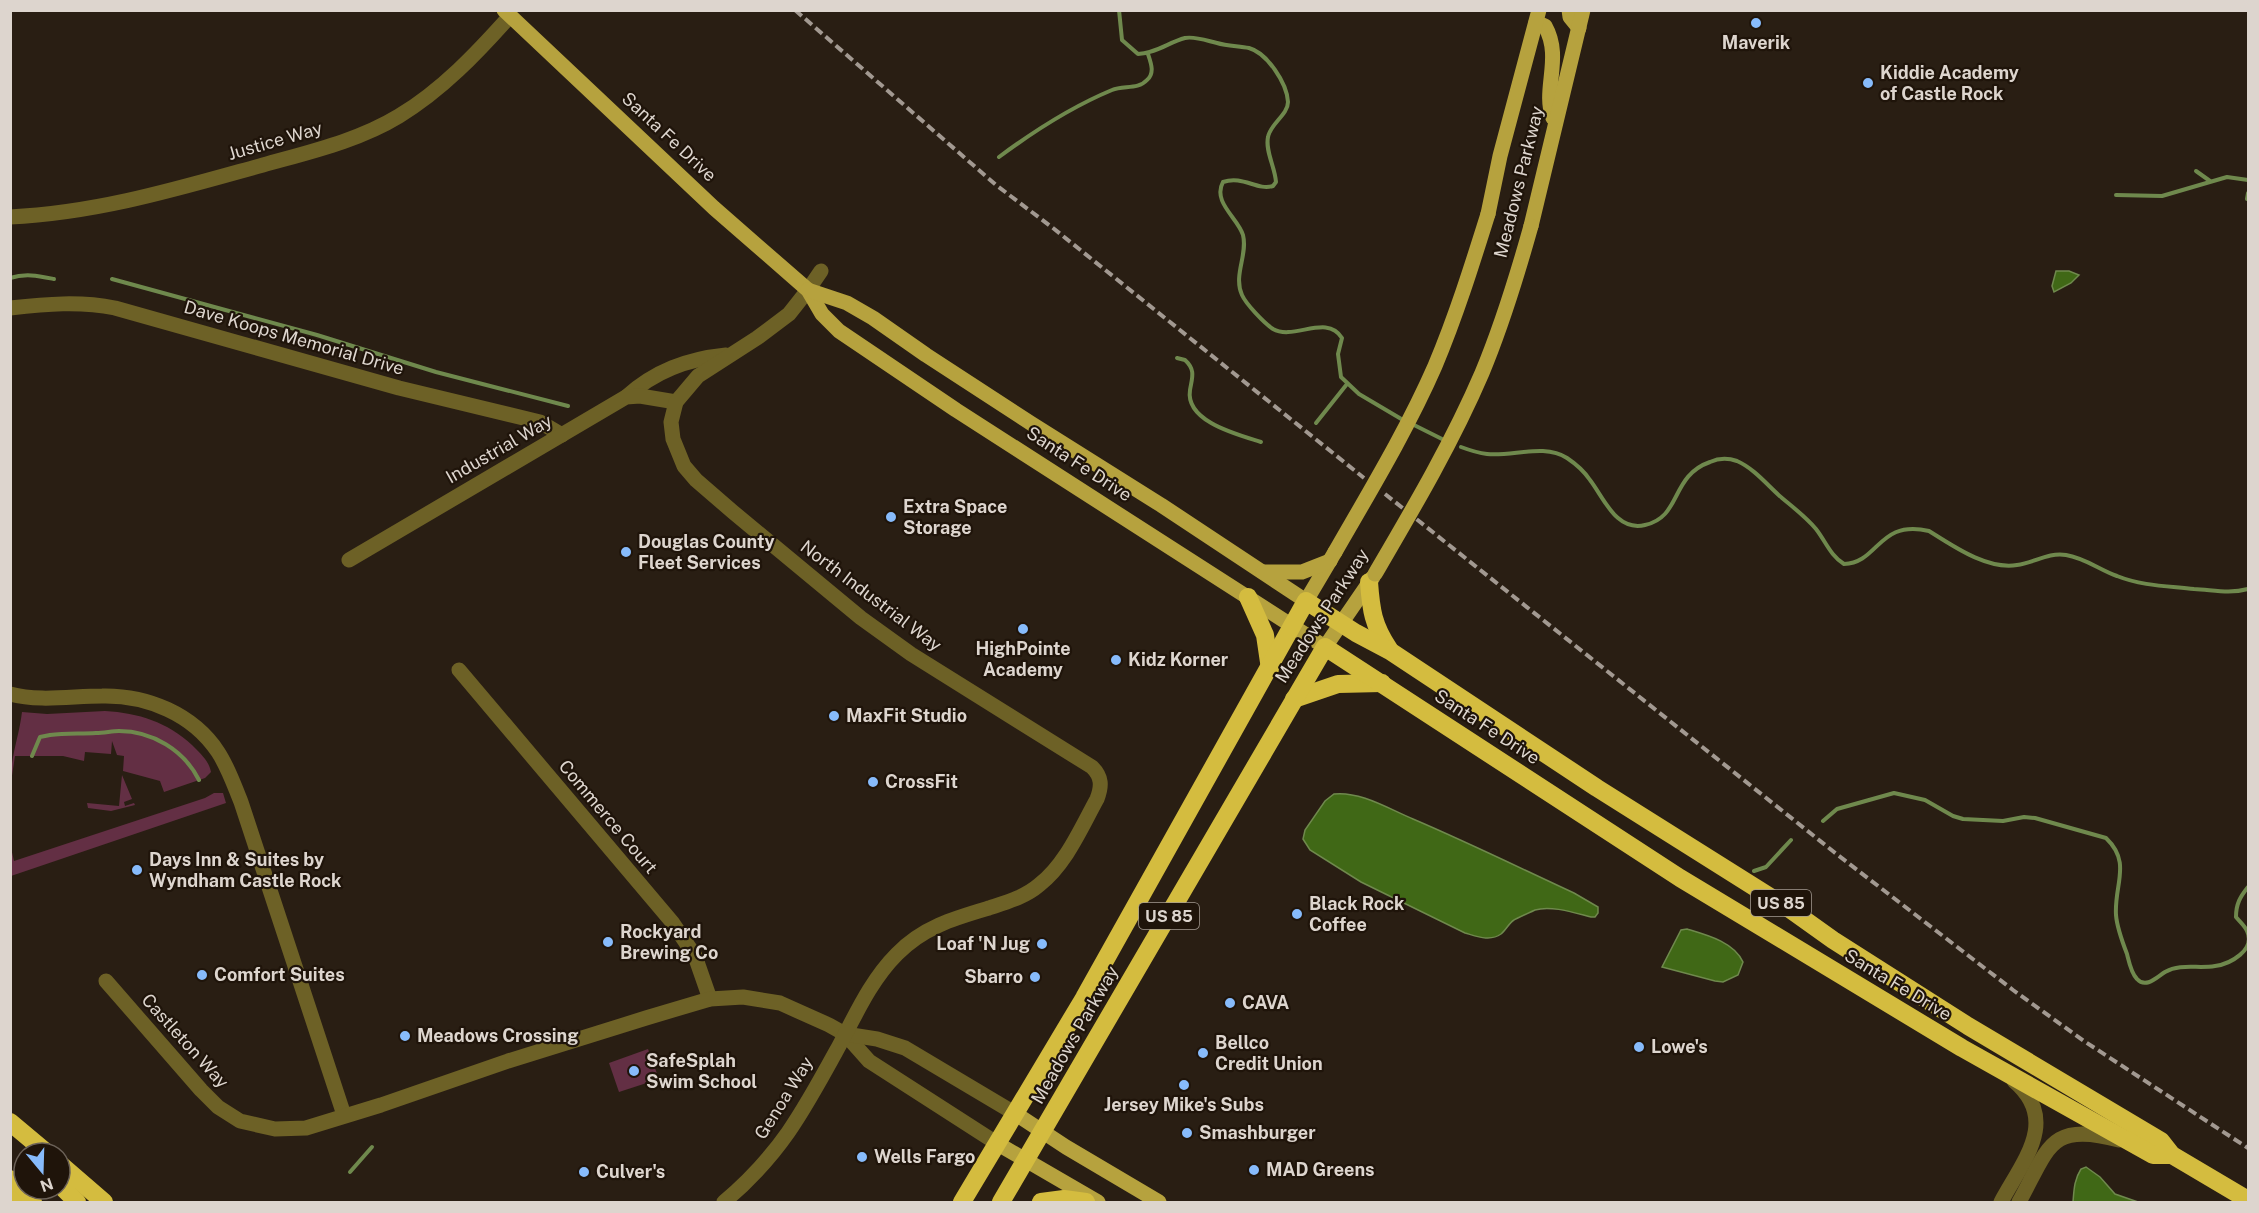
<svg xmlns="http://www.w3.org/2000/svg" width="2259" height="1213" font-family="'Public Sans',sans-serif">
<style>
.green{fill:#632f44}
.water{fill:#406816;stroke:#6f894d;stroke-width:1.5}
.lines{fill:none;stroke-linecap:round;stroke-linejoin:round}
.stream{stroke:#6f894d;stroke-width:4}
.minor{stroke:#6d6126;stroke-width:15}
.major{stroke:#b6a23e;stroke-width:15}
.highway{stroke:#d4bc3f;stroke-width:18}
.rail{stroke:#a29991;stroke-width:4;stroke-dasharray:9 4.5;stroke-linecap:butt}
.major-bridge{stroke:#b6a23e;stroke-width:15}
.poi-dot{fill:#87bbfb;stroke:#1f140a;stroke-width:2}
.labels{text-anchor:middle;stroke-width:4.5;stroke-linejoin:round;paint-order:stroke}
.shield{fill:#1f140a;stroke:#a49b93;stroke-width:1.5}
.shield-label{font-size:16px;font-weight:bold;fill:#ddd5ce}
.poi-label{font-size:18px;font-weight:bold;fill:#ddd5ce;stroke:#1f140a;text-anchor:start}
.street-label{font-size:18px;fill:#ddd5ce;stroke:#1f140a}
</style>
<rect width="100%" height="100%" fill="#291e13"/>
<g class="green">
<path d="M 105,711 C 139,713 167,722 192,745 C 200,753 209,761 211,772 L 205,778 L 164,792 L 160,781 L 123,771 L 124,756 L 117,755 L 112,741 L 111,754 L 85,752 L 84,761 L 63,756 L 15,756 L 11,782 C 10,758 19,737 22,712 L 47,714 Z"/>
<path d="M 122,775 L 132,799 L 124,802 L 125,806 L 134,803 L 135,805 L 111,811 L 88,808 L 87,803 L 119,806 Z"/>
<path d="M 214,793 L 223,793 L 226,803 L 11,876 L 11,848 L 14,861 L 205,798 Z"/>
<path d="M 648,1049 L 659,1079 L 619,1092 L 609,1063 Z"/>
</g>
<g class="water">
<path d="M 2056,271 L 2069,271 L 2079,275 L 2071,283 L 2054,292 L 2052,286 Z"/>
<path d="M 1334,794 C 1360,791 1389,809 1413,819 C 1467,842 1520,868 1574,893 L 1598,907 L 1598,913 L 1595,917 L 1591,917 C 1575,913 1551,905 1535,910 C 1533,911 1515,919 1514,920 C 1509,923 1506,930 1501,934 C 1490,942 1476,936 1465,933 L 1361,882 L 1310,850 L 1303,839 L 1305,830 L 1325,801 Z"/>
<path d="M 1687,929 C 1707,935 1734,942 1743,962 L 1738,975 L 1723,982 L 1715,981 L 1662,967 L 1681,930 Z"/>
<path d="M 2086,1167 L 2100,1177 L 2115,1194 L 2138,1202 L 2073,1202 C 2074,1190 2074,1180 2081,1169 Z"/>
</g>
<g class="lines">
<g class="stream">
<path d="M 1119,10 L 1122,40 L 1138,54 C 1157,53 1169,42 1185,38 C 1195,36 1208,41 1217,43 C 1227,46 1239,46 1249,48 C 1267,53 1287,83 1288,102 C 1288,115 1270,124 1268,137 C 1265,151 1275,167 1276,182 L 1273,186 C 1257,191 1243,175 1223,182 C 1212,202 1238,218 1243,235 C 1248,255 1233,275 1242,295 C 1246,304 1264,323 1273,329 C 1294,341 1327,313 1342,338 L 1338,354 L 1341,377 L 1359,394 L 1403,420"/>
<path d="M 999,157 C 1034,131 1071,107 1112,90 C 1123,85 1138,90 1147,80 C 1155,73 1151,63 1148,54"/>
<path d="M 2196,171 L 2210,181"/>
<path d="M 2116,195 L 2162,196 L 2227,177 L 2248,180"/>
<path d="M 2247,199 L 2248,193"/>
<path d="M 10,278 C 26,273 39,276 54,279"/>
<path d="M 112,279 L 317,335 L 436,372 L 568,406"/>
<path d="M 1177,358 L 1185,360 C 1196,370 1192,378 1190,390 C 1185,422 1239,435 1261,442"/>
<path d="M 1316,423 L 1347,384"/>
<path d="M 1410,423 L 1442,439"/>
<path d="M 1461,447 C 1469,450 1478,453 1487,454 C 1512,457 1544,443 1567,458 C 1576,464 1584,471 1590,480 C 1604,498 1616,532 1645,525 C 1682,517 1670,476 1710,462 C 1719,458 1728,458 1737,461 C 1755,469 1768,486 1782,498 C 1794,508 1806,517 1816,529 C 1826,542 1830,555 1844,564 C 1879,563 1878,519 1929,531 C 1953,546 1987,570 2017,565 C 2034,563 2048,552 2066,555 C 2085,558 2100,570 2117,576 C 2142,586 2168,586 2194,589 C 2214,590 2229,594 2248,589"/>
<path d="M 32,756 L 40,737 L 50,735 C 65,733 81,734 96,733 C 104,733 112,731 119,731 C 152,731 184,750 199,780"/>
<path d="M 1823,821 L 1837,809 L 1894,793 L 1925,800 L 1953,816 L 1963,819 L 2003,821 L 2024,817 L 2035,818 L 2106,838 C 2132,863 2114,884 2116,915 C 2117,928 2122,941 2127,954 C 2129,962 2131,973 2137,979 C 2146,989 2157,977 2165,972 C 2181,963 2198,969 2215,966 C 2230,964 2256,950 2247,931 C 2245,926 2239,921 2236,917 C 2236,904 2240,897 2248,887"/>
<path d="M 1754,871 L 1766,867 L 1791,840"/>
<path d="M 350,1172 L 372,1147"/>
</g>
<g class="minor">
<path d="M 10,217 C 98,213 180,188 263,165 C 309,152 358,141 399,116 C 442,90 477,53 510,16"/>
<path d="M 10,308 C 46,304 80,301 115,308 L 399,388 L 540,422 L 562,435"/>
<path d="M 626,397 C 655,371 687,359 726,355"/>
<path d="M 349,560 L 626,397 L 640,396 L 676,402"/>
<path d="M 459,670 L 672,922 L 695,956 L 710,999"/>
<path d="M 10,694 C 40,702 72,696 102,696 C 147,695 193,714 218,752 C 228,767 234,785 241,802 L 344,1115"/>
<path d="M 106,981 L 201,1090 L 218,1107 L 240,1121 L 275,1129 L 306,1128 L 381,1105 L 508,1061 L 646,1018 L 710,999 L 743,997 L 780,1003 L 829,1025 L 845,1034 L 869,1061 L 998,1144"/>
<path d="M 845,1034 L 877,1039 L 905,1048 L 1016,1114"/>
<path d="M 724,1202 C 781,1154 804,1110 839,1046 C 856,1014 871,980 897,954 C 923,927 955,918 989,908 C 1007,902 1025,897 1039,885 C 1066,864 1081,828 1097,799 C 1102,786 1102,777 1092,767 L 911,654 L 861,618 L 733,512 L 696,480 L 684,466 L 673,439 L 671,422 L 676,402 L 698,376 L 757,338 L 789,314 L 808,290 L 821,271"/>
<path d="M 2001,1202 C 2023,1161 2060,1120 2014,1081"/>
<path d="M 2019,1202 C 2049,1148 2049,1121 2119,1140"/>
</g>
<g class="major">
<path d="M 504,10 L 714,208 L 808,290 L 822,314 L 839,331 L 956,410 L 1325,647 L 1373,577"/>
<path d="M 1569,10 L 1570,17 L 1579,28"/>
<path d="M 1536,22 L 1545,26 C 1563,58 1542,89 1553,118"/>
<path d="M 1488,214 L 1500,156 L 1539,10"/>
<path d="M 1531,226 L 1583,10"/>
<path d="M 808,290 L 847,303 L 873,318 L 926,355 L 1032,424 L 1161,505 L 1306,601 L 1335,552"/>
<path d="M 1263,572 L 1302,572 L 1330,561"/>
<path d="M 1016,1114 L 1066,1147 L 1159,1202"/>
<path d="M 998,1144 L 1098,1202"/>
</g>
<g class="highway">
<path d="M 1369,582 C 1371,610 1373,625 1389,649"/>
<path d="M 1248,597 L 1265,635 L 1270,669"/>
<path d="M 1294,699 L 1338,684 L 1382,683"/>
<path d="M 10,1122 L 47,1153"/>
<path d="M 60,1164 L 104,1202"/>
<path d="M 10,1179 L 33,1202"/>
<path d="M 60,1185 L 77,1202"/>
<path d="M 10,1199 L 13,1202"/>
<path d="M 962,1202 L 1084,998 L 1306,601 L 1356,633 L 1390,651 L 1597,788 L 1791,910 L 1833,940 L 1968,1026 L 2161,1141 L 2172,1155 L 2248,1200"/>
<path d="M 1001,1202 L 1325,647 L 1680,878 L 1962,1048 L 2153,1155 L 2172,1155"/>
<path d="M 1041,1202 L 1064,1199 L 1086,1202"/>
</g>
<g class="rail">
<path d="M 795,10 L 996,185 L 1053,228 L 1364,478"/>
<path d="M 1385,494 L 1834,852 L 2013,990 L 2084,1041 L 2248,1148"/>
</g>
<g class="major-bridge">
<path d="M 1335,552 C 1370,491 1407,430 1435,366 C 1456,316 1472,265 1488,214"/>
<path d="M 1375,574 C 1413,509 1452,443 1482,373 C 1502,325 1517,276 1531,226"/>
</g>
</g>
<g class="poi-dot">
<circle cx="1756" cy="23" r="6"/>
<circle cx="1868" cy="83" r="6"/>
<circle cx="891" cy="517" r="6"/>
<circle cx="626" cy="552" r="6"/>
<circle cx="1023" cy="629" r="6"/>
<circle cx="1116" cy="660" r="6"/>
<circle cx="834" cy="716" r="6"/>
<circle cx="873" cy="782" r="6"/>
<circle cx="137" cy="870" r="6"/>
<circle cx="1297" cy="914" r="6"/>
<circle cx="608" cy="942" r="6"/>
<circle cx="1042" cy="944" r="6"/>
<circle cx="202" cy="975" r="6"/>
<circle cx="1035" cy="977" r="6"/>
<circle cx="1230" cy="1003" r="6"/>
<circle cx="405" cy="1036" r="6"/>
<circle cx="1639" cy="1047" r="6"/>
<circle cx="1203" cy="1053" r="6"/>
<circle cx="634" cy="1071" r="6"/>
<circle cx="1184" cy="1085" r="6"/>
<circle cx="1187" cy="1133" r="6"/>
<circle cx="862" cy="1157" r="6"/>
<circle cx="1254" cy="1170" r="6"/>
<circle cx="584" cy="1172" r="6"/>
</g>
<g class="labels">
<g class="shield">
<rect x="1751" y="890" width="60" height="26" rx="4.5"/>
<rect x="1139" y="903" width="60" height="26" rx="4.5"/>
</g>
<g class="shield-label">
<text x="1781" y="909">US 85</text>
<text x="1169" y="922">US 85</text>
</g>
<g class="poi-label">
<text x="1756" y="49" text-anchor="middle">Maverik</text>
<text x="1880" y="79">Kiddie Academy<tspan x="1880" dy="21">of Castle Rock</tspan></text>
<text x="903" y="513">Extra Space<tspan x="903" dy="21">Storage</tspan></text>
<text x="638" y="548">Douglas County<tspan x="638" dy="21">Fleet Services</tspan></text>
<text x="1023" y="655" text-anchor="middle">HighPointe<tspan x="1023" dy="21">Academy</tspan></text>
<text x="1128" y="666">Kidz Korner</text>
<text x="846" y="722">MaxFit Studio</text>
<text x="885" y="788">CrossFit</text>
<text x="149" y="866">Days Inn &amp; Suites by<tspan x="149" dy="21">Wyndham Castle Rock</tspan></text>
<text x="1309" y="910">Black Rock<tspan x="1309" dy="21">Coffee</tspan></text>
<text x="620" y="938">Rockyard<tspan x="620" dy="21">Brewing Co</tspan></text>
<text x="1030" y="950" text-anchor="end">Loaf 'N Jug</text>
<text x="214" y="981">Comfort Suites</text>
<text x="1023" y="983" text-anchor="end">Sbarro</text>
<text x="1242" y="1009">CAVA</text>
<text x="417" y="1042">Meadows Crossing</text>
<text x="1215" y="1049">Bellco<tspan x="1215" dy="21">Credit Union</tspan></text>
<text x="1651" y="1053">Lowe's</text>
<text x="646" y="1067">SafeSplah<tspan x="646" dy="21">Swim School</tspan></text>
<text x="1184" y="1111" text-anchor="middle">Jersey Mike's Subs</text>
<text x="1199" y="1139">Smashburger</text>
<text x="874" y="1163">Wells Fargo</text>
<text x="1266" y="1176">MAD Greens</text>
<text x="596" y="1178">Culver's</text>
</g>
<g class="street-label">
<text transform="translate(669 137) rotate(43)" y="6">Santa Fe Drive</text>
<text transform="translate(275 141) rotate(-16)" y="6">Justice Way</text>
<text transform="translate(1519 182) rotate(-76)" y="6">Meadows Parkway</text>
<text transform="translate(294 338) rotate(16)" y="6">Dave Koops Memorial Drive</text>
<text transform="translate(499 449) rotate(-30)" y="6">Industrial Way</text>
<text transform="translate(1079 464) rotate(33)" y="6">Santa Fe Drive</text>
<text transform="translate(871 596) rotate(37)" y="6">North Industrial Way</text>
<text transform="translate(1322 616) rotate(-57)" y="6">Meadows Parkway</text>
<text transform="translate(1487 727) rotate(33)" y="6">Santa Fe Drive</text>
<text transform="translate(608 817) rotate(50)" y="6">Commerce Court</text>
<text transform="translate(1898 985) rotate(31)" y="6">Santa Fe Drive</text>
<text transform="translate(1075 1035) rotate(-60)" y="6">Meadows Parkway</text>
<text transform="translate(185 1041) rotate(48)" y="6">Castleton Way</text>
<text transform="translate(784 1098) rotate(-58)" y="6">Genoa Way</text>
</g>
</g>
<rect width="2259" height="1213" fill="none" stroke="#ddd5ce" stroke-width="24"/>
<g transform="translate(42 1171) rotate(161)"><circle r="28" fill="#1f140a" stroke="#6b6158" stroke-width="1.5"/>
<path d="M0-4.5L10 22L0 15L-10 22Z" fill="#87bbfb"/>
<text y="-9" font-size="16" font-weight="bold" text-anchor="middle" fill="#ddd5ce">N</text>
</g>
</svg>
